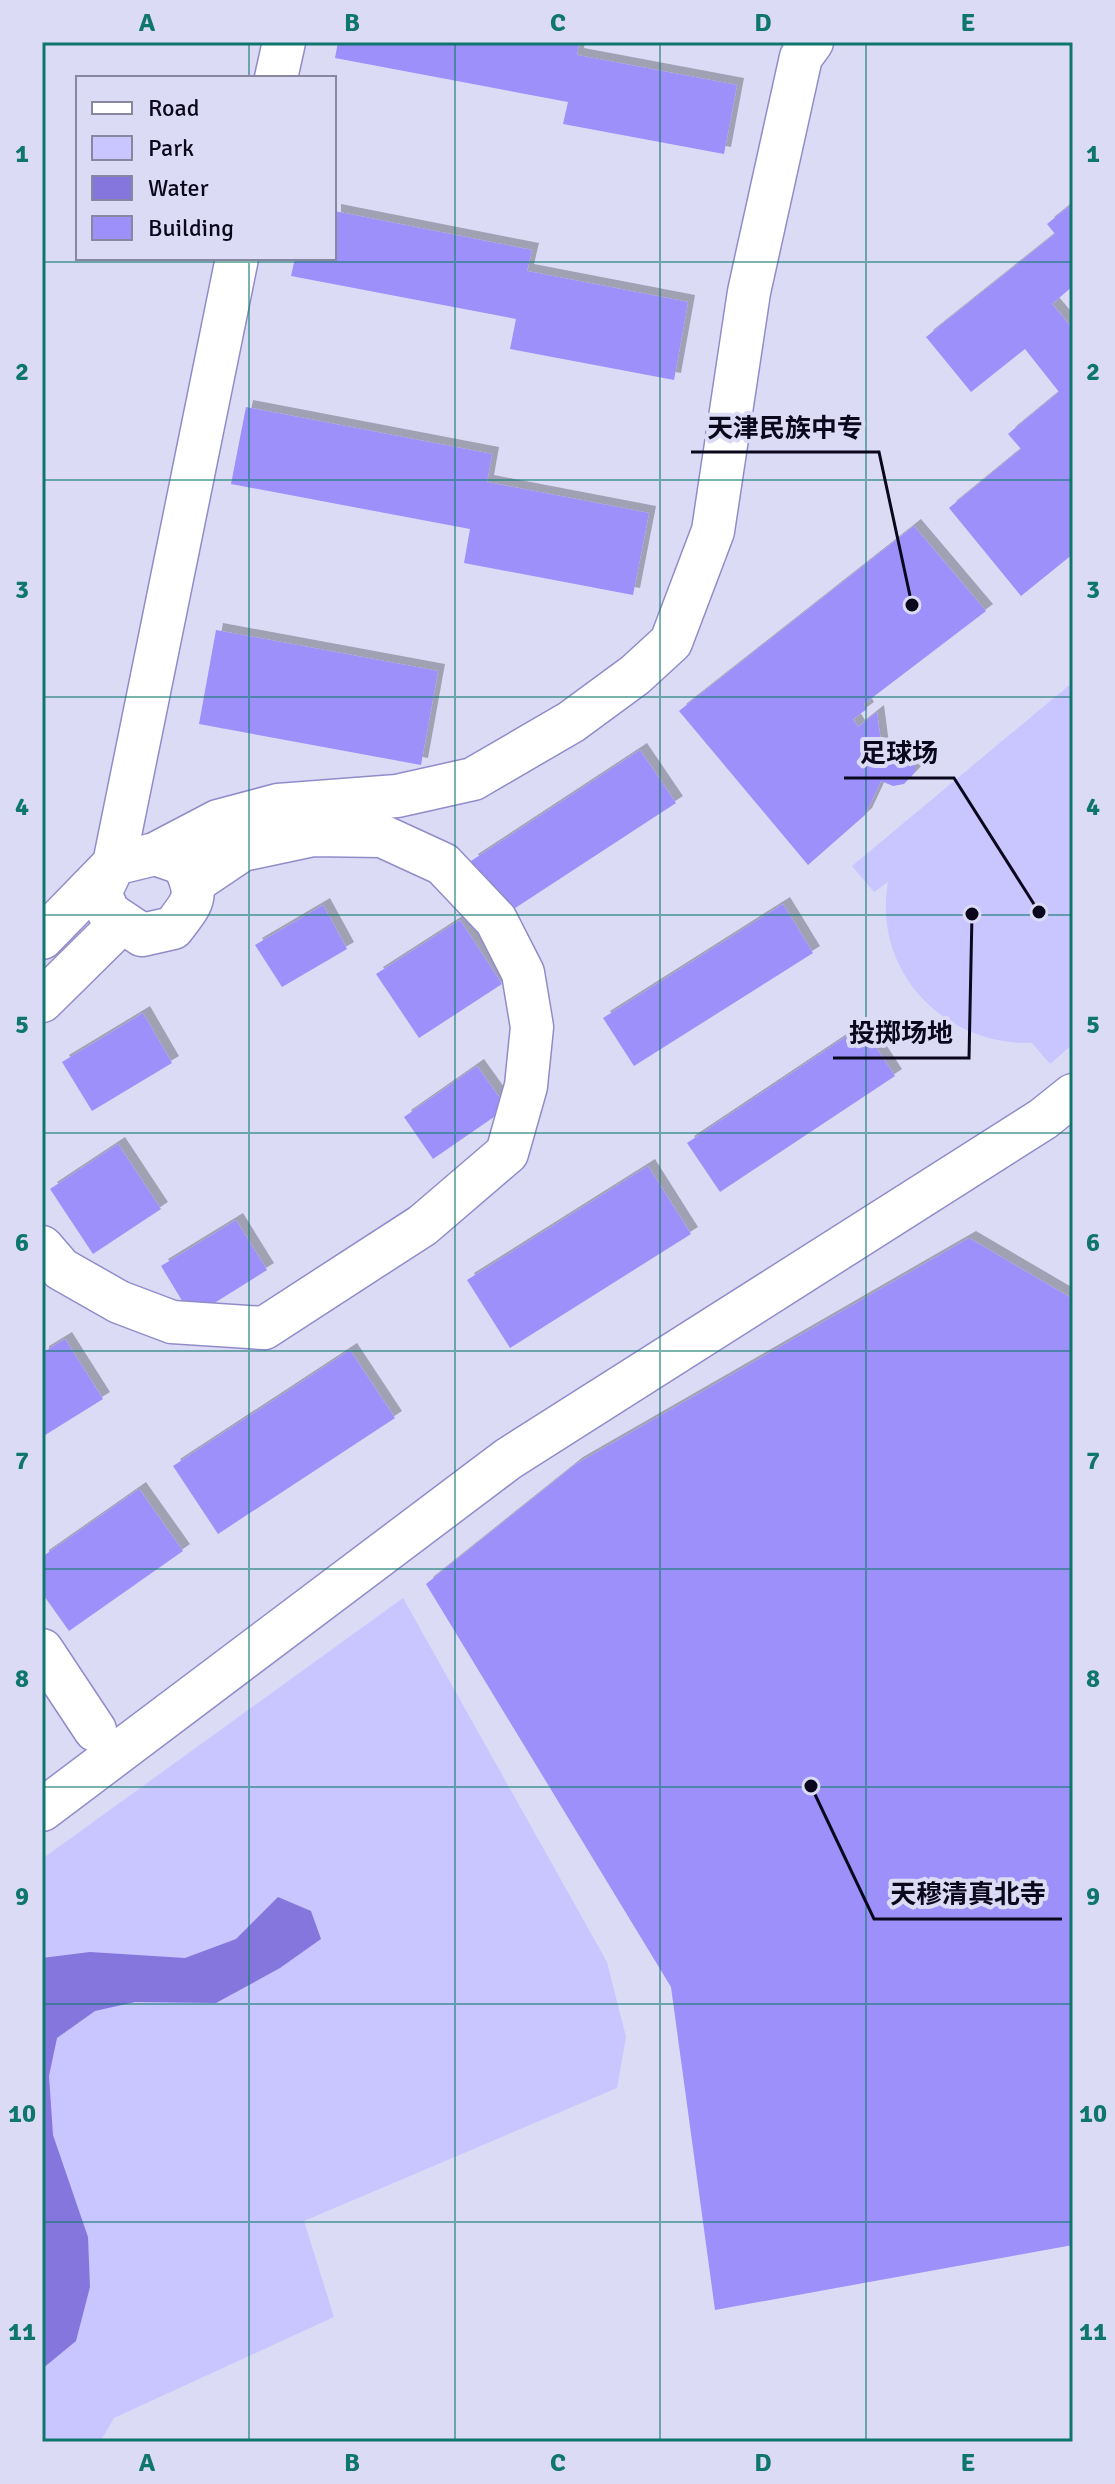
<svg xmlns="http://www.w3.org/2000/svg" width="1115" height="2484" font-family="Signika,'Noto Sans SC',sans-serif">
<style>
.green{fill:#c9c5fe}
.water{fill:#8576de}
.building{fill:#9d90fa;filter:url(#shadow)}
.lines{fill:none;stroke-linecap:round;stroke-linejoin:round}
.minor-casing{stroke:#918cc9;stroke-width:45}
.minor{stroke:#fff;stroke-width:42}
.grid{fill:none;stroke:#0f766e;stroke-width:2;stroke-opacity:0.55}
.leader{fill:none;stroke:#0b081d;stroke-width:3}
.callout-dot{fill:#0b081d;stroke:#dcdbf6;stroke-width:3}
.callout-label{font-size:26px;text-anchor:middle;font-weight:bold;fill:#0b081d;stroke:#dcdbf6;stroke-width:8;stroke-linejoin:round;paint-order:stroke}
.neatline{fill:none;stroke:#0f766e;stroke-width:3}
.grid-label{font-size:26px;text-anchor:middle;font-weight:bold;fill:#0f766e}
</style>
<defs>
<filter id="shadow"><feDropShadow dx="7" dy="-7" stdDeviation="0" flood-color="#0004"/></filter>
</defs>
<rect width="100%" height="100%" fill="#dcdbf6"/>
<g class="green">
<path d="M 1073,682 L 1073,1044 L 1050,1064 L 1032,1043 C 945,1046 872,972 888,882 L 874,892 L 852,866 Z"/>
<path d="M 403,1598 L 607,1962 L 626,2037 L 617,2088 L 304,2221 L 334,2317 L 114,2418 L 100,2442 L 42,2442 L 42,1859 Z"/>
</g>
<path class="water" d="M 278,1897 L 311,1911 L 321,1939 L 280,1968 L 216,2003 L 135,2002 L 95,2011 L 57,2038 L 49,2076 L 53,2135 L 88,2237 L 90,2287 L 76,2341 L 42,2369 L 42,1958 L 90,1952 L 185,1958 L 236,1939 Z"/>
<g class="building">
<path d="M 338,42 L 579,42 L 577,55 L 737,85 L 724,154 L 563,124 L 568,102 L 335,58 Z"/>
<path d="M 1073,203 L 1073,286 L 1052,304 L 1073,329 L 1073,554 L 1021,596 L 949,508 L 1021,449 L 1008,434 L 1059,392 L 1025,349 L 971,392 L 926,337 L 1055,234 L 1047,224 Z"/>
<path d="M 334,211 L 532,250 L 527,271 L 688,302 L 674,380 L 510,349 L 516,319 L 291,276 L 295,258 L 334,258 Z"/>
<path d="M 246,407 L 492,454 L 487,482 L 649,513 L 633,595 L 464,563 L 470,529 L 231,484 Z"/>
<path d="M 914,526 L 986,611 L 864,704 L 867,709 L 853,719 L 858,727 L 877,712 L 883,758 L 900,755 L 910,757 L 915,763 L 915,772 L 904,784 L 893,786 L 881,781 L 865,815 L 808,865 L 679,711 Z"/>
<path d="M 216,630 L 438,671 L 421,765 L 199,724 Z"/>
<path d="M 640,750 L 676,803 L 506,914 L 471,861 Z"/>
<path d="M 783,904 L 813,953 L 634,1066 L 603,1018 Z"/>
<path d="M 323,905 L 347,949 L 282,987 L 255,945 Z"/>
<path d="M 460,920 L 502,984 L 419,1038 L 376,974 Z"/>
<path d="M 143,1013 L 172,1063 L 92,1111 L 62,1062 Z"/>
<path d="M 862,1026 L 895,1076 L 720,1192 L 687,1143 Z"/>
<path d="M 477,1066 L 507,1108 L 433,1159 L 404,1117 Z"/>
<path d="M 118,1144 L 161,1209 L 93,1254 L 50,1189 Z"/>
<path d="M 648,1166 L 691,1234 L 510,1348 L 467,1280 Z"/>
<path d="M 236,1220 L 267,1270 L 192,1317 L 161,1266 Z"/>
<path d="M 969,1238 L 1073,1299 L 1073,2245 L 715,2310 L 671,1987 L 426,1584 L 576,1464 Z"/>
<path d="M 65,1339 L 103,1399 L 42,1437 L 42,1353 Z"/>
<path d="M 350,1350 L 395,1418 L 218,1534 L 173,1466 Z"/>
<path d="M 139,1489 L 183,1551 L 69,1631 L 42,1593 L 42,1557 Z"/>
</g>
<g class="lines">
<g class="minor-casing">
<g id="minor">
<path d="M 276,78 L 284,42"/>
<path d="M 155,854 L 184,864 C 199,898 194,900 173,928 L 142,935 L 109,913 L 100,893 L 114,864 L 155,854 L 218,821 L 278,805 L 397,796 L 473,779 L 571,722 L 635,675 L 671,642 L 713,531 L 749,292 L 801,57 L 812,42"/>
<path d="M 42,938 L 114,864 L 237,258"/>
<path d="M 42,1001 L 121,923"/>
<path d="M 42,1247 L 61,1269 L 119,1302 L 172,1322 L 264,1328 L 423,1225 L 507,1153 L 526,1086 L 532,1027 L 523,973 L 496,920 L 443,864 L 382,836 L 313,835 L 242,850 L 193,883"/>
<path d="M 42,1650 L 95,1730"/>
<path d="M 42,1810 L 508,1459 L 1043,1119 L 1073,1095"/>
</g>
</g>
<use href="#minor" class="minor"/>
</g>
<path class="grid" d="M 249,42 L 249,78M 455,42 L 455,2442M 660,42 L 660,2442M 866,42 L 866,2442M 249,258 L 249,2442M 42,262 L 1073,262M 42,480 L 1073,480M 42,697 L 1073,697M 42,915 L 1073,915M 42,1133 L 1073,1133M 42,1351 L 1073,1351M 42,1569 L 1073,1569M 42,1787 L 1073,1787M 42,2004 L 1073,2004M 42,2222 L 1073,2222"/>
<path class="leader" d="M912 605L879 452H691M1039 912L954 778H844M972 914L969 1058H833M811 1786L874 1919H1062"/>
<g class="callout-dot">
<circle cx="912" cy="605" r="8"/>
<circle cx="1039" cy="912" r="8"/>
<circle cx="972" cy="914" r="8"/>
<circle cx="811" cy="1786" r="8"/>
</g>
<g class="callout-label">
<text x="785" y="437">天津民族中专</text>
<text x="899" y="762">足球场</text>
<text x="901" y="1042">投掷场地</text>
<text x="968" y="1903">天穆清真北寺</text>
</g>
<rect width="1115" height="2484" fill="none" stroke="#dcdbf6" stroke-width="88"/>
<rect x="76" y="76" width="260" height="184" fill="#dcdbf6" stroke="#88879f" stroke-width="2"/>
<rect x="92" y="102" width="40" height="12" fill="#ffffff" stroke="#88879f" stroke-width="2"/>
<text x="148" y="116" font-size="24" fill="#0b081d">Road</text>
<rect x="92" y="136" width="40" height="24" fill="#c9c5fe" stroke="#88879f" stroke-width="2"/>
<text x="148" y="156" font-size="24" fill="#0b081d">Park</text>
<rect x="92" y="176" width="40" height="24" fill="#8576de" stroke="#88879f" stroke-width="2"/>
<text x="148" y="196" font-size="24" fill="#0b081d">Water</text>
<rect x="92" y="216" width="40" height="24" fill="#9d90fa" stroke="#88879f" stroke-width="2"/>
<text x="148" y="236" font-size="24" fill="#0b081d">Building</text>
<rect x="44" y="44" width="1027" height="2396" class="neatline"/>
<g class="grid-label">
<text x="147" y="31">A</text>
<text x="352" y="31">B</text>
<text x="558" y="31">C</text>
<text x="763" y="31">D</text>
<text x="968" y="31">E</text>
<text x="22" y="162">1</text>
<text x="1093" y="162">1</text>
<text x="22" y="380">2</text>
<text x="1093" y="380">2</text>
<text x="22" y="598">3</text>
<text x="1093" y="598">3</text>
<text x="22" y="815">4</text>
<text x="1093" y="815">4</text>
<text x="22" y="1033">5</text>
<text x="1093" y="1033">5</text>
<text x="22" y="1251">6</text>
<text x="1093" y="1251">6</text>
<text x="22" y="1469">7</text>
<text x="1093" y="1469">7</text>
<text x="22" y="1687">8</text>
<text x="1093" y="1687">8</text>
<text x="22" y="1905">9</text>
<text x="1093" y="1905">9</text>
<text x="22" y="2122">10</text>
<text x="1093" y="2122">10</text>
<text x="22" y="2340">11</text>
<text x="1093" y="2340">11</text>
<text x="147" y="2471">A</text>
<text x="352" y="2471">B</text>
<text x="558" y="2471">C</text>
<text x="763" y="2471">D</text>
<text x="968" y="2471">E</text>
</g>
</svg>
